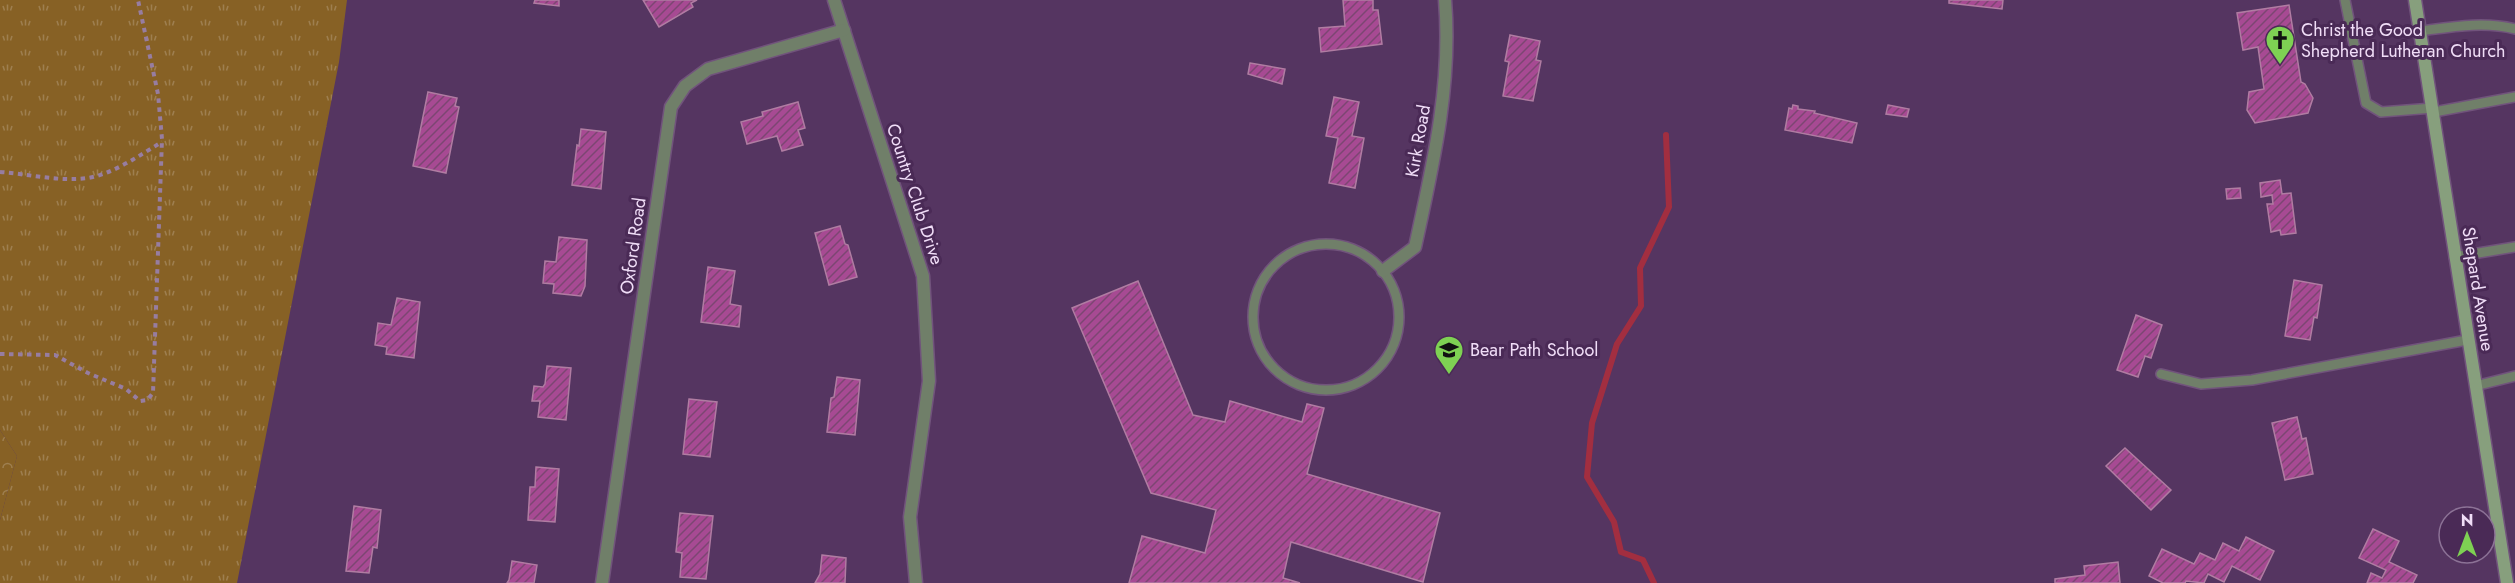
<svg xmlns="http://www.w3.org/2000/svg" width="2515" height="583" font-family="Jost,sans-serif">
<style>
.grass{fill:url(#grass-tufts)}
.park{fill:url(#park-crowns)}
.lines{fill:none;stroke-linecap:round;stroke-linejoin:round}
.stream{stroke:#a22e40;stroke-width:6}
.building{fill:url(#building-hatch);stroke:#b07ca2;stroke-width:1.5}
.service-casing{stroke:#71537c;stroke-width:12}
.minor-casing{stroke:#71537c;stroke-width:15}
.secondary-casing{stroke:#71537c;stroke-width:15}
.path{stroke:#977da1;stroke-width:4;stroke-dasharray:4.5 4.5;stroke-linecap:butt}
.service{stroke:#707f69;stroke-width:9}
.minor{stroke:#707f69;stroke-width:12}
.secondary{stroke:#879f7d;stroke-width:12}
.labels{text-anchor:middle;stroke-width:6;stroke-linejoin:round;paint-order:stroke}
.poi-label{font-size:18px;fill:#f0ddf7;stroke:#4a2a56;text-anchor:start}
.street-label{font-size:18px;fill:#f0ddf7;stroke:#4a2a56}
</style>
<defs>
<pattern id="grass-tufts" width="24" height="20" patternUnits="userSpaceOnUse" patternTransform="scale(1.5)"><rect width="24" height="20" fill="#876125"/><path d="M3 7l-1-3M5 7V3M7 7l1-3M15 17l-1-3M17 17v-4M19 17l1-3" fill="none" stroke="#9e7f50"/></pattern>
<pattern id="park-crowns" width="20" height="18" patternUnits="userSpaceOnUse" patternTransform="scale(1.5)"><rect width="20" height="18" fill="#876125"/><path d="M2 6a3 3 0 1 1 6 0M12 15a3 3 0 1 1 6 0" fill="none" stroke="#9e7f50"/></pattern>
<pattern id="building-hatch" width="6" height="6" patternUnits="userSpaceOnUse" patternTransform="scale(1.5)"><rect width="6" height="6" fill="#a74a93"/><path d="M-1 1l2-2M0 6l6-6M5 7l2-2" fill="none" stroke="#7c4672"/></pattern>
</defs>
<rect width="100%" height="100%" fill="#553561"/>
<path class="grass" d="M 0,0 L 347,0 L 339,62 L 237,583 L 0,583 L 0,520 L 17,456 L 0,430 Z"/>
<path class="park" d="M 0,430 L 17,456 L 0,520 Z"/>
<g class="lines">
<path class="stream" d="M 1654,583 L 1643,560 L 1621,552 L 1614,522 L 1587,477 L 1592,423 L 1617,344 L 1641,306 L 1640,268 L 1669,207 L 1666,135"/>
</g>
<g class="building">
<path d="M 535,0 L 559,0 L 559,6 L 534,3 Z"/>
<path d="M 643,0 L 697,0 L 691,3 L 693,7 L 659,27 Z"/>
<path d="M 1343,0 L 1373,0 L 1373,10 L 1378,10 L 1382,44 L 1321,52 L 1319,28 L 1345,26 Z"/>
<path d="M 1949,0 L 2003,0 L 2002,9 L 1949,3 Z"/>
<path d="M 2289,5 L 2301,82 L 2305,84 L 2313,98 L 2308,113 L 2255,123 L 2247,110 L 2249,92 L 2264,89 L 2258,47 L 2243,50 L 2237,13 Z"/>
<path d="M 1510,35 L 1540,41 L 1536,60 L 1541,61 L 1533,101 L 1503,96 L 1509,62 L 1505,61 Z"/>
<path d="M 1250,63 L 1285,69 L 1282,84 L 1248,74 Z"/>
<path d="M 428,92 L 457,98 L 455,106 L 459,107 L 446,173 L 413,166 Z"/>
<path d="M 1334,97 L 1359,102 L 1352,136 L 1364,138 L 1355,188 L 1329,183 L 1338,138 L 1326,136 Z"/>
<path d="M 798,102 L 805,128 L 798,130 L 803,145 L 782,151 L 777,136 L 747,144 L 741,122 L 763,116 L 762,112 Z"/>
<path d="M 1793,105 L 1798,106 L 1798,109 L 1815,111 L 1814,113 L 1857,123 L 1852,143 L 1785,130 L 1789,108 L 1792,109 Z"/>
<path d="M 1888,105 L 1909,109 L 1907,117 L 1886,114 Z"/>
<path d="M 581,129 L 606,132 L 601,189 L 572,185 L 577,145 L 579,146 Z"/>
<path d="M 2280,180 L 2282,194 L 2291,193 L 2296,233 L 2281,235 L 2280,230 L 2271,232 L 2267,204 L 2273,204 L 2272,195 L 2261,197 L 2260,183 Z"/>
<path d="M 2240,188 L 2241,198 L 2227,199 L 2226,189 Z"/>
<path d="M 840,226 L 845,244 L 848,245 L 857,277 L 829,285 L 815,233 Z"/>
<path d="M 559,237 L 587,240 L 585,286 L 581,296 L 553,293 L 554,284 L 543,283 L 545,261 L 556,262 Z"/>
<path d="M 708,267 L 735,271 L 730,304 L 741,306 L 739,327 L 701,322 Z"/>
<path d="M 2294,280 L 2322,285 L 2317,318 L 2314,317 L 2310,340 L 2285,336 Z"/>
<path d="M 1138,281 L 1193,415 L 1225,422 L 1230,401 L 1302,422 L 1307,404 L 1324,408 L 1307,474 L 1440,513 L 1423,582 L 1291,542 L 1283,578 L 1300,583 L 1129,583 L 1142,536 L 1205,553 L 1216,510 L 1151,493 L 1072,308 Z"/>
<path d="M 397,298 L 420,302 L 414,358 L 386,354 L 387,347 L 375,345 L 378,323 L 391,325 Z"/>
<path d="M 2136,315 L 2162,325 L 2151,358 L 2145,356 L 2138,377 L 2117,370 Z"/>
<path d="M 547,366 L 571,368 L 566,420 L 538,417 L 540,401 L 532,401 L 534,386 L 543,387 L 545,384 Z"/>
<path d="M 837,377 L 860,380 L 855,435 L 827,432 L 831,398 L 834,397 Z"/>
<path d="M 689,399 L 717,402 L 710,457 L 683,454 Z"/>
<path d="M 2297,417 L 2302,439 L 2306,438 L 2313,474 L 2285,480 L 2272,423 Z"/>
<path d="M 2125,448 L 2171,490 L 2151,510 L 2106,466 Z"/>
<path d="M 536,467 L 559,469 L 555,522 L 528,520 L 530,487 L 535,487 Z"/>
<path d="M 354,506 L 381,510 L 377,548 L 373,547 L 369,573 L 346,571 Z"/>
<path d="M 680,513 L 713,516 L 706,579 L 680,577 L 682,553 L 676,552 Z"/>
<path d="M 2373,529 L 2399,541 L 2389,562 L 2417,575 L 2413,583 L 2367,583 L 2371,573 L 2382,578 L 2386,570 L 2359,558 Z"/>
<path d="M 2246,537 L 2274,551 L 2260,580 L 2232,566 L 2224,582 L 2208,574 L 2204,583 L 2186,581 L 2185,583 L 2163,583 L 2149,576 L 2162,549 L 2194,564 L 2200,553 L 2215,560 L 2223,543 L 2239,551 Z"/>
<path d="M 822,555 L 846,558 L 845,583 L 815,583 L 820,574 Z"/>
<path d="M 512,561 L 537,565 L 534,583 L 507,583 L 509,580 Z"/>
<path d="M 2118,562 L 2120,583 L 2055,583 L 2055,579 L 2085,575 L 2084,566 Z"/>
</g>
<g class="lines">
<g class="service-casing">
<g id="service">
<path d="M 2345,0 L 2366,103 L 2381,112 L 2433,108"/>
<path d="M 2420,31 C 2451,27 2484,21 2515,29"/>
<path d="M 2434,112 L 2515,97"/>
<circle cx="1326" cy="317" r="73"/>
<path d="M 2454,257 L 2515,247"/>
<path d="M 2161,374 L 2201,384 L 2252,380 L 2467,340"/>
<path d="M 2475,386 L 2515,376"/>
</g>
</g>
<g class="minor-casing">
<g id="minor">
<path d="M 834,0 L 923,276 L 929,381 L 910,517 L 916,583"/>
<path d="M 1383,271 L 1415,247 C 1433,165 1452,84 1445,0"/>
<path d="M 602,583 L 671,107 L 685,86 L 708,69 L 844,30"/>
</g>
</g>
<g class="secondary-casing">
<path id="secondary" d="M 2415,0 L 2507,583"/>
</g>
<g class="path">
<path d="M 0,172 C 29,174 59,182 88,178 C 113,174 140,155 162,142"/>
<path d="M 0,354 L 55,355 L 88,373 L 126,389 L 140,401 L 147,400 L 153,393 L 162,139 L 158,94 L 138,0"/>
</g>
<use href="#service" class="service"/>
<use href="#minor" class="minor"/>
<use href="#secondary" class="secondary"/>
</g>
<defs>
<g id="church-pin" transform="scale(1.5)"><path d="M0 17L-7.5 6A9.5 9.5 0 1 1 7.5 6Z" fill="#7ed153" stroke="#4a2a56"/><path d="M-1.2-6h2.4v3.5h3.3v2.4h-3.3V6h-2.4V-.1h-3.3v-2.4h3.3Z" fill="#111"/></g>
<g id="school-pin" transform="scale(1.5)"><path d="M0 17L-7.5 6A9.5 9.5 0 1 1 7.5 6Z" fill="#7ed153" stroke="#4a2a56"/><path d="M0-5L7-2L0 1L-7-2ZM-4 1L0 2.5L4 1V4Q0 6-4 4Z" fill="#111"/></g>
</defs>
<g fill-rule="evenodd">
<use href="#church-pin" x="2280" y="40"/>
<use href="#school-pin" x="1449" y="350"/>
</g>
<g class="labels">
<g class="poi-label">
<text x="2301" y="36">Christ the Good<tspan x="2301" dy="21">Shepherd Lutheran Church</tspan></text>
<text x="1470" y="356">Bear Path School</text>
</g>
<g class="street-label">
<text transform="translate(1418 141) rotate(-80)" y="6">Kirk Road</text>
<text transform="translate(915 194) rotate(72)" y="6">Country Club Drive</text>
<text transform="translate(633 246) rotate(-82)" y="6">Oxford Road</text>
<text transform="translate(2478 289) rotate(81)" y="6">Shepard Avenue</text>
</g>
</g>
<g transform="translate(2467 535)"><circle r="28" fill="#4a2a56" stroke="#8c7296" stroke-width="1.5"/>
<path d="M0-4.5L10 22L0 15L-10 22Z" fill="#7ed153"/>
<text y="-9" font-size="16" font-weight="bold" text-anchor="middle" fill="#f0ddf7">N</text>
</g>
</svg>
